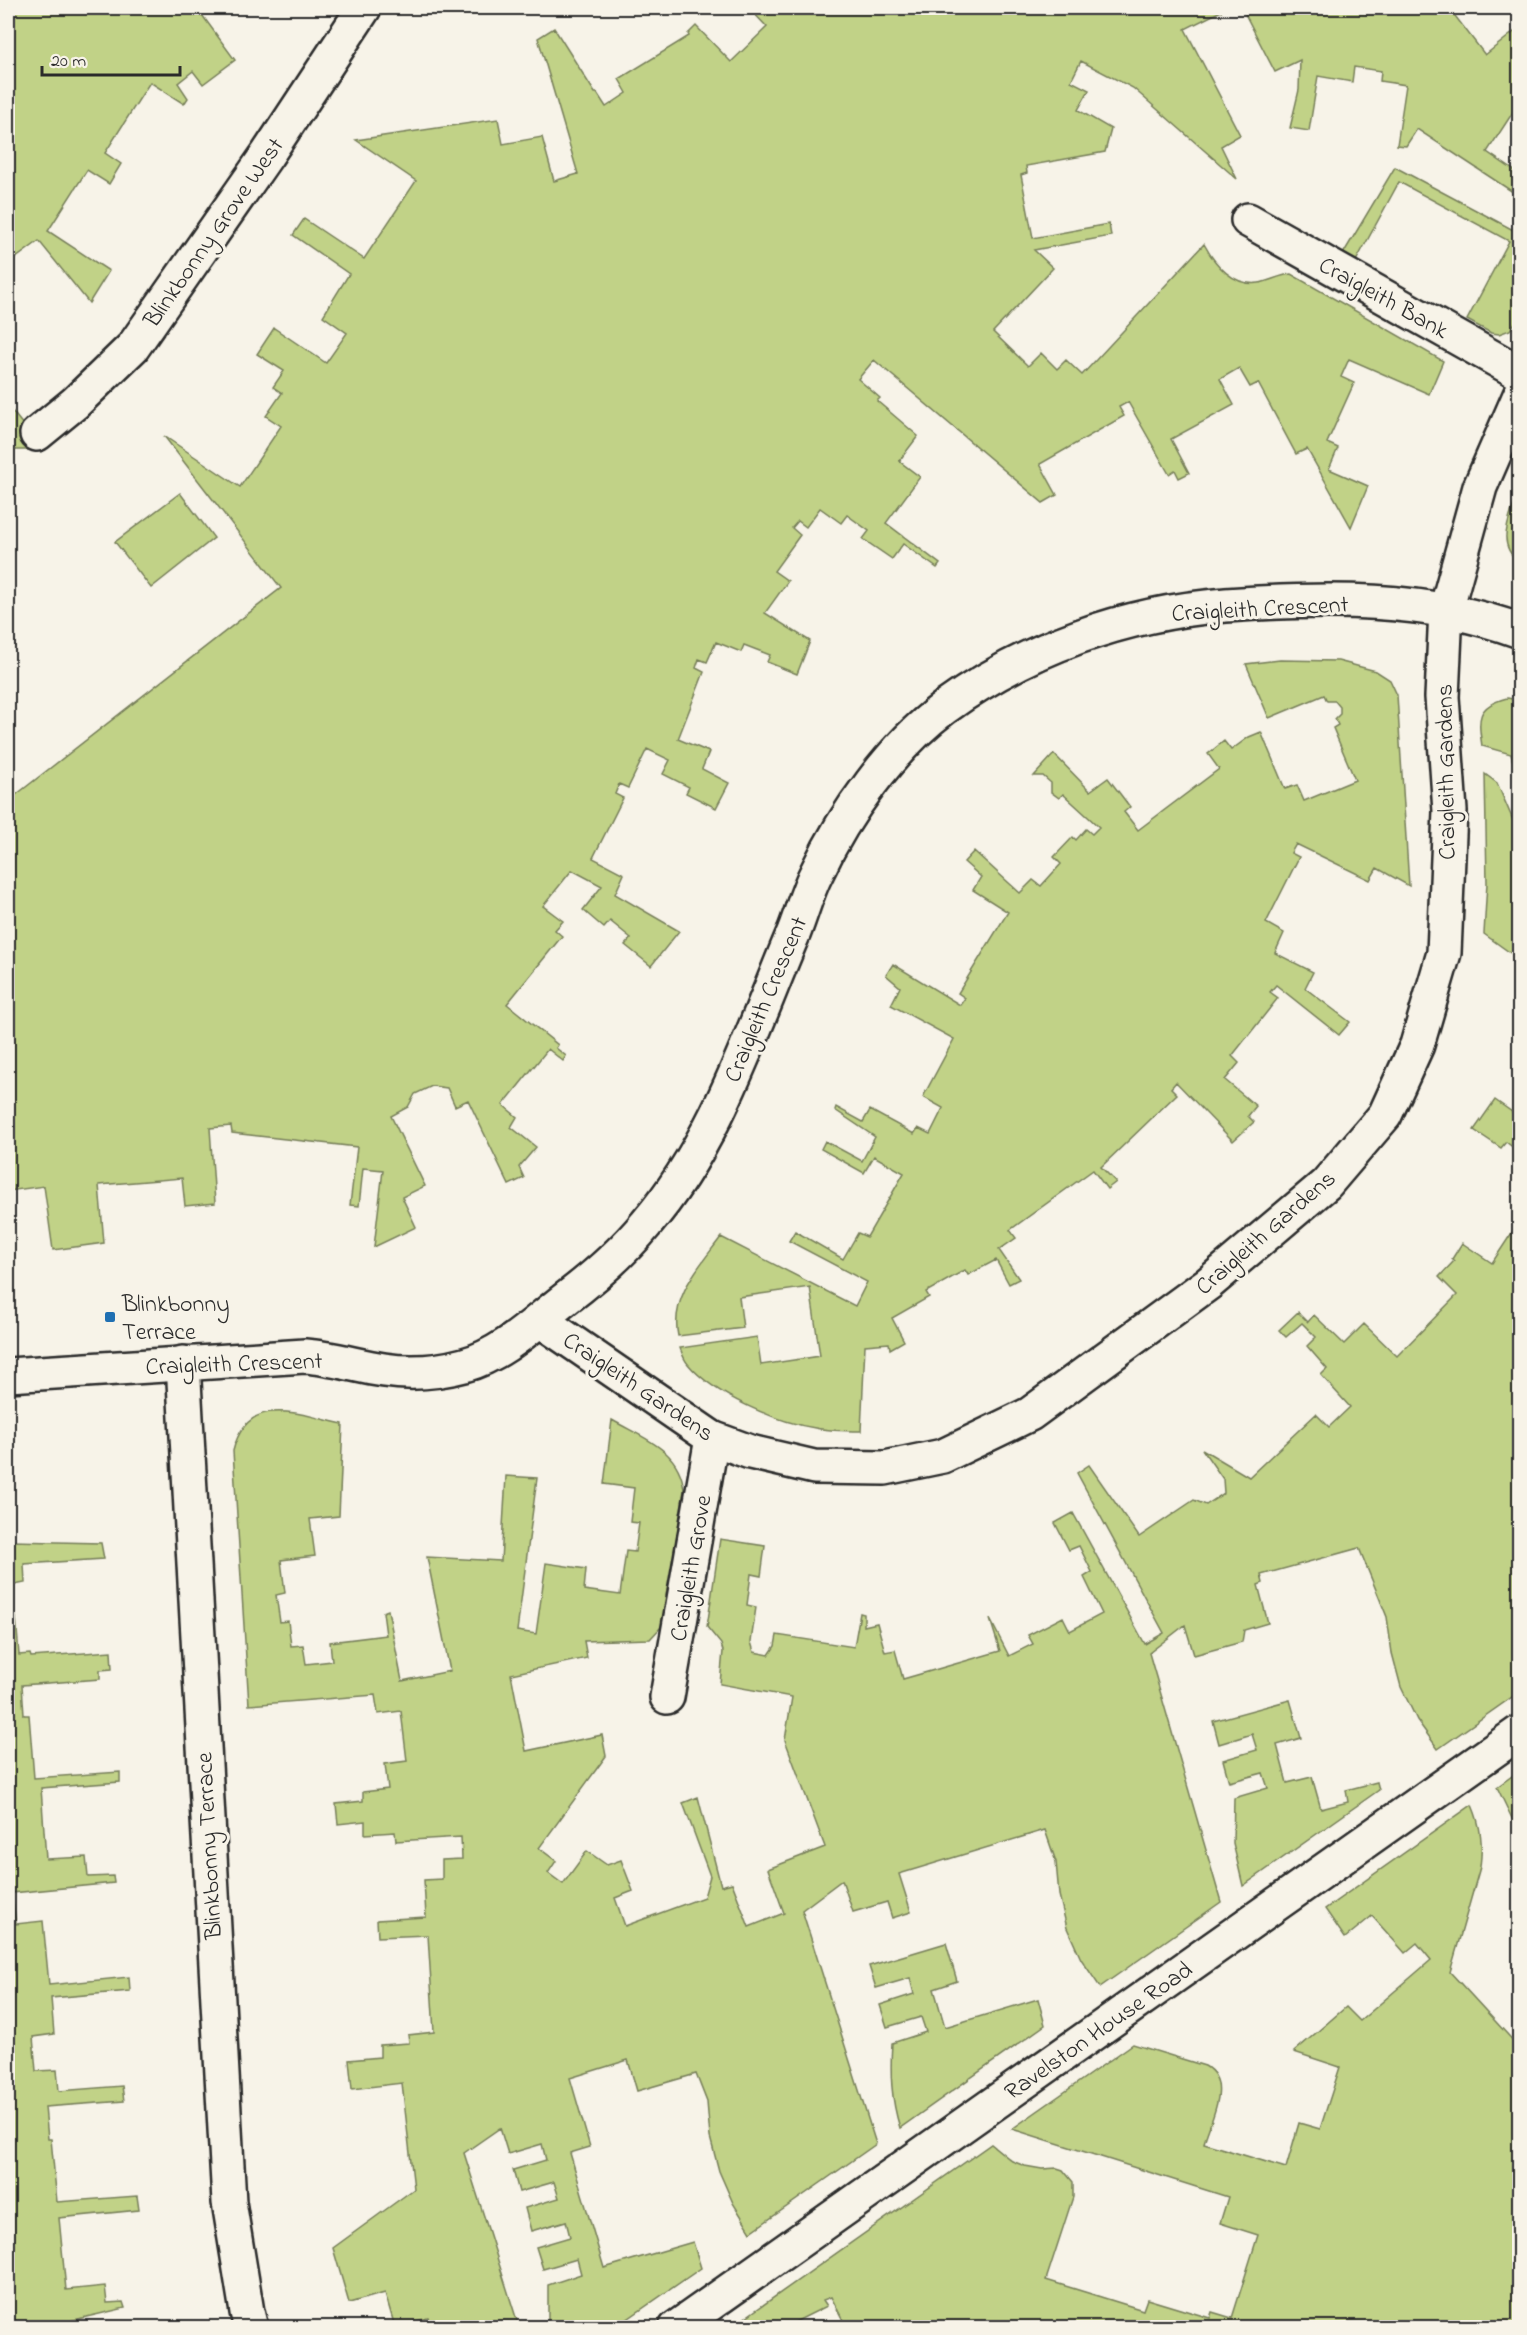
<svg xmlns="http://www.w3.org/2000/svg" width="1527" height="2335" font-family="'Indie Flower',sans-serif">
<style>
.green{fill:#c1d287;stroke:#767e59;stroke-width:1.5}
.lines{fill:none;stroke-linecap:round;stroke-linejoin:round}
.minor-casing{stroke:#2b2b2b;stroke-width:38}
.tertiary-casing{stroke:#2b2b2b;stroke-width:38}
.minor{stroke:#f7f3e8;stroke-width:33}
.tertiary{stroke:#f7f3e8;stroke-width:33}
.poi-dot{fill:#1f6fb2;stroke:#f7f3e8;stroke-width:2}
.labels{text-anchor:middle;stroke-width:6;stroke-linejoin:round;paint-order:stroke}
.street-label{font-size:24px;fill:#2b2b2b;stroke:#f7f3e8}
.poi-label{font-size:24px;fill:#2b2b2b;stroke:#f7f3e8;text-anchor:start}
</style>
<rect width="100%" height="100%" fill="#f7f3e8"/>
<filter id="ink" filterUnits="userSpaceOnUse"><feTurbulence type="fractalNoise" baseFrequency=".0167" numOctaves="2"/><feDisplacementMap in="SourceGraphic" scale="12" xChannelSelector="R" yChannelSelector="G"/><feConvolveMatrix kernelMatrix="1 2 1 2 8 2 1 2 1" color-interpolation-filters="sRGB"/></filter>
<g filter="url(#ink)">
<g class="green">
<path d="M 8,8 L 197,8 L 235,60 L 203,84 L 193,71 L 178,83 L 188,98 L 184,104 L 150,82 L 105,153 L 121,164 L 109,184 L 87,170 L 48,231 L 109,271 L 89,303 L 39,241 L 8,264 Z"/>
<path d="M 749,8 L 1227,8 L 1185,29 L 1240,135 L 1221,146 L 1237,179 L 1133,88 L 1081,61 L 1071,81 L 1089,90 L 1078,110 L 1111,129 L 1105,152 L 1026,166 L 1027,173 L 1021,175 L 1033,238 L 1109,224 L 1111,236 L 1034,250 L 1053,268 L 993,332 L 1028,366 L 1041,353 L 1057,369 L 1066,360 L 1082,375 L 1204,244 C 1215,265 1234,287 1259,283 C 1270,281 1280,275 1291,274 L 1443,361 L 1429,394 L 1349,359 L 1341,377 L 1354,383 L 1327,443 L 1338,448 L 1329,469 L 1368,486 L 1351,527 L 1307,449 L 1296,454 L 1258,383 L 1250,387 L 1239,368 L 1220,379 L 1234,405 L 1171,439 L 1189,473 L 1179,478 L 1175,470 L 1169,474 L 1128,402 L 1119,407 L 1124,416 L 1040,464 L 1057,495 L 1043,503 L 874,360 L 858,379 L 880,398 L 877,401 L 918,436 L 899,461 L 920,477 L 886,523 L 940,564 L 937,568 L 903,544 L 892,559 L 863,539 L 869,531 L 847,515 L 841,523 L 820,508 L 806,527 L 798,521 L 792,528 L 800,535 L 774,571 L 788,581 L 765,613 L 810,641 L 797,674 L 767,662 L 770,655 L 744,645 L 741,652 L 716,642 L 707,662 L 699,659 L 696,668 L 704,672 L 678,739 L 709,752 L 702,769 L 729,783 L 716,808 L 686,793 L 689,787 L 663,774 L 670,760 L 647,749 L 628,788 L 619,784 L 615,794 L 623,798 L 593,858 L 624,874 L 615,894 L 679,931 L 651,966 L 625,945 L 631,938 L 610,921 L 604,928 L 583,910 L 602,886 L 572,870 L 543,906 L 563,921 L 555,930 L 562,936 L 507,1004 L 558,1045 L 556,1048 L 566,1056 L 563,1061 L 548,1049 L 503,1105 L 517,1117 L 511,1127 L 536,1147 L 519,1167 L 524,1178 L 509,1185 L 468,1100 L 455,1106 L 447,1088 L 432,1086 L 415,1094 L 408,1107 L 391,1116 L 425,1186 L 402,1197 L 416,1227 L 374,1247 L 383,1170 L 363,1168 L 359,1206 L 350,1205 L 357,1147 L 232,1133 L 231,1126 L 210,1128 L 215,1203 L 185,1206 L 182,1178 L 99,1185 L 104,1243 L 53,1250 L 44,1186 L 8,1191 L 8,801 L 281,588 L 164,436 L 240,487 L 281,426 L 266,416 L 282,393 L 273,387 L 284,371 L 257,354 L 274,328 L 326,363 L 347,333 L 323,316 L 349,274 L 293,235 L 304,219 L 364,259 L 416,181 L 356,140 L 498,119 L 503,144 L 542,137 L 554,181 L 578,174 L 538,38 L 554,28 L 595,93 L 597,93 L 606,107 L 627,93 L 619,79 L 689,36 L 688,34 L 696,26 L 731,62 L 767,27 Z"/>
<path d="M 1242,8 L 1449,8 L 1485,55 L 1519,28 L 1519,103 L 1487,152 L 1519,174 L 1519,196 L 1417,129 L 1406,146 L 1397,145 L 1406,85 L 1380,81 L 1381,71 L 1354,67 L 1352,82 L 1318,76 L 1309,131 L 1290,128 L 1299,90 L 1300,60 L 1275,72 Z"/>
<path d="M 1395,167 L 1519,233 L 1519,317 L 1510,330 L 1499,334 L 1491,333 L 1467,320 L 1509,241 L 1399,182 L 1356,261 L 1343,254 Z"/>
<path d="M 8,406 L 43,450 L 8,450 Z"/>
<path d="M 180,493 L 214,538 L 151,588 L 115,542 Z"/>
<path d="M 1514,504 L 1519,506 L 1519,562 C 1498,546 1507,525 1514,504 Z"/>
<path d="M 1280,660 L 1338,661 L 1376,671 L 1390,680 L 1397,695 L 1409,886 L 1377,868 L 1370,880 L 1296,844 L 1291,853 L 1299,857 L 1266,923 L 1284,933 L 1275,953 L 1313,972 L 1305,988 L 1350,1022 L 1339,1035 L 1276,985 L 1270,992 L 1278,998 L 1232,1056 L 1239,1063 L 1225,1080 L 1256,1106 L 1248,1116 L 1254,1122 L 1233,1141 L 1176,1082 L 1171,1088 L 1177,1094 L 1101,1167 L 1116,1182 L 1107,1189 L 1093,1170 L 1010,1230 L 1016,1238 L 999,1250 L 1019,1279 L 1009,1284 L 996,1260 L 968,1275 L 965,1270 L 926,1292 L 929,1297 L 892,1318 L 904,1341 L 890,1349 L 889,1343 L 865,1345 L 861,1431 C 846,1431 830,1431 815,1428 C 776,1422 714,1395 688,1364 C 684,1360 682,1353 680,1348 L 757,1337 L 761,1365 L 820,1356 L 810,1287 L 739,1297 L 743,1328 L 678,1336 C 670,1297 699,1267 721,1237 L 855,1306 L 867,1282 L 789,1241 L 795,1231 L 843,1259 L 858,1233 L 867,1237 L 904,1173 L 874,1156 L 864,1173 L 821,1149 L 825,1141 L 862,1161 L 875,1137 L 835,1110 L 836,1107 L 863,1122 L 870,1110 L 914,1134 L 918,1128 L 930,1134 L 943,1108 L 923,1097 L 954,1039 L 891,1005 L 900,987 L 886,975 L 893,964 L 960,1005 L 965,998 L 958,993 L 1008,912 L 973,890 L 981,877 L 964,862 L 974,851 L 1020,893 L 1033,880 L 1041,886 L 1061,864 L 1054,857 L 1073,837 L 1076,840 L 1086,829 L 1092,834 L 1099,827 L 1063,794 L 1059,798 L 1051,792 L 1051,783 L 1043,776 L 1034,776 L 1054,754 L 1090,791 L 1108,778 L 1130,807 L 1124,812 L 1138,830 L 1219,769 L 1208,754 L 1224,741 L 1231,750 L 1249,737 L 1261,732 L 1285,789 L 1297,785 L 1304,801 L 1355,780 L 1333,728 L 1338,725 L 1335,719 L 1340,714 L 1340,707 L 1335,701 L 1327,701 L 1324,695 L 1269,718 L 1246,664 Z"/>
<path d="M 1507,698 L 1519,700 L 1519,786 L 1511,754 L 1482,746 C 1478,719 1476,706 1507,698 Z"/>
<path d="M 1485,774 L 1497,783 L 1519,834 L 1519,959 L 1484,934 L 1487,883 Z"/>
<path d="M 1495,1100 L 1519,1117 L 1519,1152 L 1506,1142 L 1501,1148 L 1474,1130 Z"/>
<path d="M 1519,1222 L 1520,1374 L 1517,1376 L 1520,1379 L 1519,1692 L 1438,1749 L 1417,1720 L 1401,1687 L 1392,1653 L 1387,1617 L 1359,1548 L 1261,1575 L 1263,1583 L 1258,1585 L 1268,1623 L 1244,1630 L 1242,1642 L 1194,1655 L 1185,1625 L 1149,1653 L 1221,1902 L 1100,1987 L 1081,1959 L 1067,1928 L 1059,1895 L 1056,1862 L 1045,1830 L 899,1874 L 911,1912 L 892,1918 L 887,1902 L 853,1912 L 842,1880 L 802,1910 L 876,2144 L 751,2232 L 733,2203 L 719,2171 L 710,2137 L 707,2102 L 696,2074 L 637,2091 L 628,2060 L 570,2078 L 590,2147 L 570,2153 L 604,2268 L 693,2242 L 701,2268 L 616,2327 L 548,2327 L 548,2285 L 581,2274 L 577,2259 L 543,2269 L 536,2247 L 570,2237 L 566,2221 L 531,2231 L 525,2208 L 559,2198 L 554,2182 L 519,2192 L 513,2170 L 546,2160 L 542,2144 L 508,2154 L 500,2128 L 464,2153 L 519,2327 L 431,2327 L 428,2318 L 395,2327 L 385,2293 L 349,2303 L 333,2248 L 414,2189 L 402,2083 L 352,2089 L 349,2060 L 380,2057 L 380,2045 L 409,2043 L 408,2035 L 434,2032 L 428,1935 L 378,1937 L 377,1920 L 426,1917 L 424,1880 L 442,1879 L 442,1860 L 462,1859 L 461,1837 L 396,1841 L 395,1832 L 365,1834 L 365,1821 L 338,1824 L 336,1804 L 363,1801 L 363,1792 L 388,1789 L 385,1764 L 407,1761 L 401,1711 L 378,1714 L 375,1695 L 249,1705 L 233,1451 C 248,1391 300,1415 343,1424 L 339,1516 L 310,1519 L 315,1556 L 281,1560 L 285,1593 L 276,1595 L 280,1622 L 288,1621 L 291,1646 L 303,1645 L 306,1664 L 332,1661 L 330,1642 L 386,1635 L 383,1612 L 388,1610 L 402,1681 L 450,1671 L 427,1557 L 501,1561 L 506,1476 L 537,1478 L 517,1631 L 536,1634 L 546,1563 L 586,1569 L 584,1590 L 620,1595 L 626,1551 L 635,1552 L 639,1523 L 630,1522 L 634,1488 L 604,1484 L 612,1420 C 643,1438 680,1449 684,1490 L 663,1625 L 650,1639 L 584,1641 L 587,1658 L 511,1674 L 526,1751 L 602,1735 L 606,1756 L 539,1848 L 556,1861 L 548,1873 L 563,1884 L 587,1851 L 607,1865 L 621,1860 L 633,1891 L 615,1898 L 625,1926 L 704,1897 L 710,1876 L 683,1803 L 698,1797 L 721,1886 L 732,1883 L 749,1927 L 784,1913 L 768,1869 L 825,1847 L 785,1740 L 792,1697 L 720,1684 L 723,1651 L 721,1644 L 707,1627 L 720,1539 L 765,1546 L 761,1576 L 751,1574 L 747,1605 L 756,1607 L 751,1642 L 754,1652 L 769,1655 L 775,1646 L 777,1635 L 854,1647 L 860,1613 L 864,1614 L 864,1626 L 877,1623 L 885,1652 L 895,1650 L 903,1679 L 1000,1651 L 990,1619 L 1009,1656 L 1033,1644 L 1028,1635 L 1063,1617 L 1070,1631 L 1102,1614 L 1084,1577 L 1092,1572 L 1079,1546 L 1069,1550 L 1055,1523 L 1073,1513 L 1145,1644 L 1164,1633 L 1077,1473 L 1089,1465 L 1139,1537 L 1194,1500 L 1206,1505 L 1224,1493 L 1223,1479 L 1202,1449 L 1249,1477 L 1316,1414 L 1329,1427 L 1350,1407 L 1321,1375 L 1327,1369 L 1307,1346 L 1316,1337 L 1302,1323 L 1286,1337 L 1279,1330 L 1298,1312 L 1308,1322 L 1314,1315 L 1344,1344 L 1364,1324 L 1397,1356 L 1457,1295 L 1439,1277 L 1454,1261 L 1452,1259 L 1462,1243 L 1492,1263 Z"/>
<path d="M 11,1541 L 101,1543 L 104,1559 L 24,1564 L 25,1583 L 14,1585 Z"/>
<path d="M 16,1617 L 19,1655 L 30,1654 L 31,1657 L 111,1651 L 112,1669 L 100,1670 L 100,1679 L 22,1685 L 24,1715 L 29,1715 L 34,1778 L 120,1772 L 120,1782 L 41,1788 L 46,1859 L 86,1857 L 88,1877 L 113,1876 L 114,1883 L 12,1893 L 16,1924 L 43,1921 L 49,1985 L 129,1977 L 130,1991 L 51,1998 L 54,2034 L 33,2037 L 36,2071 L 57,2070 L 59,2091 L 122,2086 L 124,2101 L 45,2107 L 48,2139 L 51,2139 L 57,2202 L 137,2196 L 139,2210 L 59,2218 L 66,2290 L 105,2286 L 107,2303 L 123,2302 L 125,2308 L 44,2327 L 8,2327 L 8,1618 Z"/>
<path d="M 1290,1700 L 1301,1738 L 1277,1745 L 1287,1783 L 1312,1777 L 1321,1809 L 1348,1802 L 1346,1790 L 1377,1782 L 1379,1790 L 1243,1886 L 1233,1843 L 1234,1798 L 1268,1788 L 1263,1773 L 1229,1782 L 1223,1760 L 1257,1750 L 1252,1734 L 1219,1744 L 1213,1721 Z"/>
<path d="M 1519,1771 L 1519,1833 L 1497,1787 Z"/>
<path d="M 1472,1805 C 1481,1826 1483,1844 1480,1867 L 1450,1972 L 1519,2047 L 1519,2327 L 847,2328 L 831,2297 L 823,2300 L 827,2306 L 785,2327 L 732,2327 L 991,2144 L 1012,2161 L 1025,2166 L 1042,2169 L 1057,2168 L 1063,2170 L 1073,2182 L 1073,2197 L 1046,2280 L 1143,2310 L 1147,2299 L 1210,2318 L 1212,2312 L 1232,2318 L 1258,2235 L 1220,2223 L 1228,2197 L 1012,2129 L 1133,2044 L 1205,2066 C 1233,2082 1210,2120 1204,2143 L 1286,2168 L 1299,2123 L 1320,2129 L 1340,2067 L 1294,2052 L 1346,2007 L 1360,2021 L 1431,1960 L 1417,1943 L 1405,1953 L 1372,1916 L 1345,1938 L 1325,1909 Z"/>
<path d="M 946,1943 L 957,1981 L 934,1989 L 945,2027 L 1038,1999 L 1045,2025 L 900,2128 C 891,2099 890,2073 892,2043 L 926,2032 L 921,2017 L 887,2027 L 880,2005 L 914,1994 L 910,1978 L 876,1988 L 869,1966 Z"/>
</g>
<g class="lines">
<g class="minor-casing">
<g id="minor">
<path d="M 1248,220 L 1520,373"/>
<path d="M 37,434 L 75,403 L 133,347 L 267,155 L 364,8"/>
<path d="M 540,1320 L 712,1438 L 750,1452 L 814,1467 L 885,1468 L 943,1456 L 1030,1414 L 1209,1283 L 1326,1184 L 1385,1115 L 1417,1045 L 1444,953 L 1450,811 L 1442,697 L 1446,610 L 1480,487 L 1520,395"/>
<path d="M 183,1363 L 229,2202 L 247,2312 L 251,2328"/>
<path d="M 667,1697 L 712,1438"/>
<path d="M 676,2328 L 1520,1732"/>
</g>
</g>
<g class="tertiary-casing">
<path id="tertiary" d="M 8,1375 L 305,1356 C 333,1358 357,1366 384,1370 C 410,1374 438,1372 464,1365 C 502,1355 533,1324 564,1300 C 593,1278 623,1252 646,1224 C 717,1142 752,1030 794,932 C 802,912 807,891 817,872 C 844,814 892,747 944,708 C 1026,648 1125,613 1226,605 C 1325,598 1426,596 1520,631"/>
</g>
<use href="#minor" class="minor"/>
<use href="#tertiary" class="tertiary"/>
</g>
</g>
<rect class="poi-dot" x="104" y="1311" width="12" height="12" rx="3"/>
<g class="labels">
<g class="street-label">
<text transform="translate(213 232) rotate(-55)" y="8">Blinkbonny Grove West</text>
<text transform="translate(1384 297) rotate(29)" y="8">Craigleith Bank</text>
<text transform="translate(1260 608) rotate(-3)" y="8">Craigleith Crescent</text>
<text transform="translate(1445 772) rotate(-91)" y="8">Craigleith Gardens</text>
<text transform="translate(765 999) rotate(-67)" y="8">Craigleith Crescent</text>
<text transform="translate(1265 1232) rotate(-41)" y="8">Craigleith Gardens</text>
<text transform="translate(234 1363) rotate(-2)" y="8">Craigleith Crescent</text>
<text transform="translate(639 1386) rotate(34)" y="8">Craigleith Gardens</text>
<text transform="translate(690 1568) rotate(-80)" y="8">Craigleith Grove</text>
<text transform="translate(208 1846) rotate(-93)" y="8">Blinkbonny Terrace</text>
<text transform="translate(1098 2030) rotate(-35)" y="8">Ravelston House Road</text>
</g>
<g class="poi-label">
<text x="122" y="1311">Blinkbonny<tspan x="122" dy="28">Terrace</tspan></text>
</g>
</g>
<rect width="1527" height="2335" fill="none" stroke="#f7f3e8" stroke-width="30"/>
<rect x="15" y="15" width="1497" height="2305" fill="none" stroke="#2b2b2b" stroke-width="2" filter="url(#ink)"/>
<path d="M42 66v9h138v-9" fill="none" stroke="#2b2b2b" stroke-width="3"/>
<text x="51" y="66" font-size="18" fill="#2b2b2b" stroke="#f7f3e8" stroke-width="4.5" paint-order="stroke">20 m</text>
</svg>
